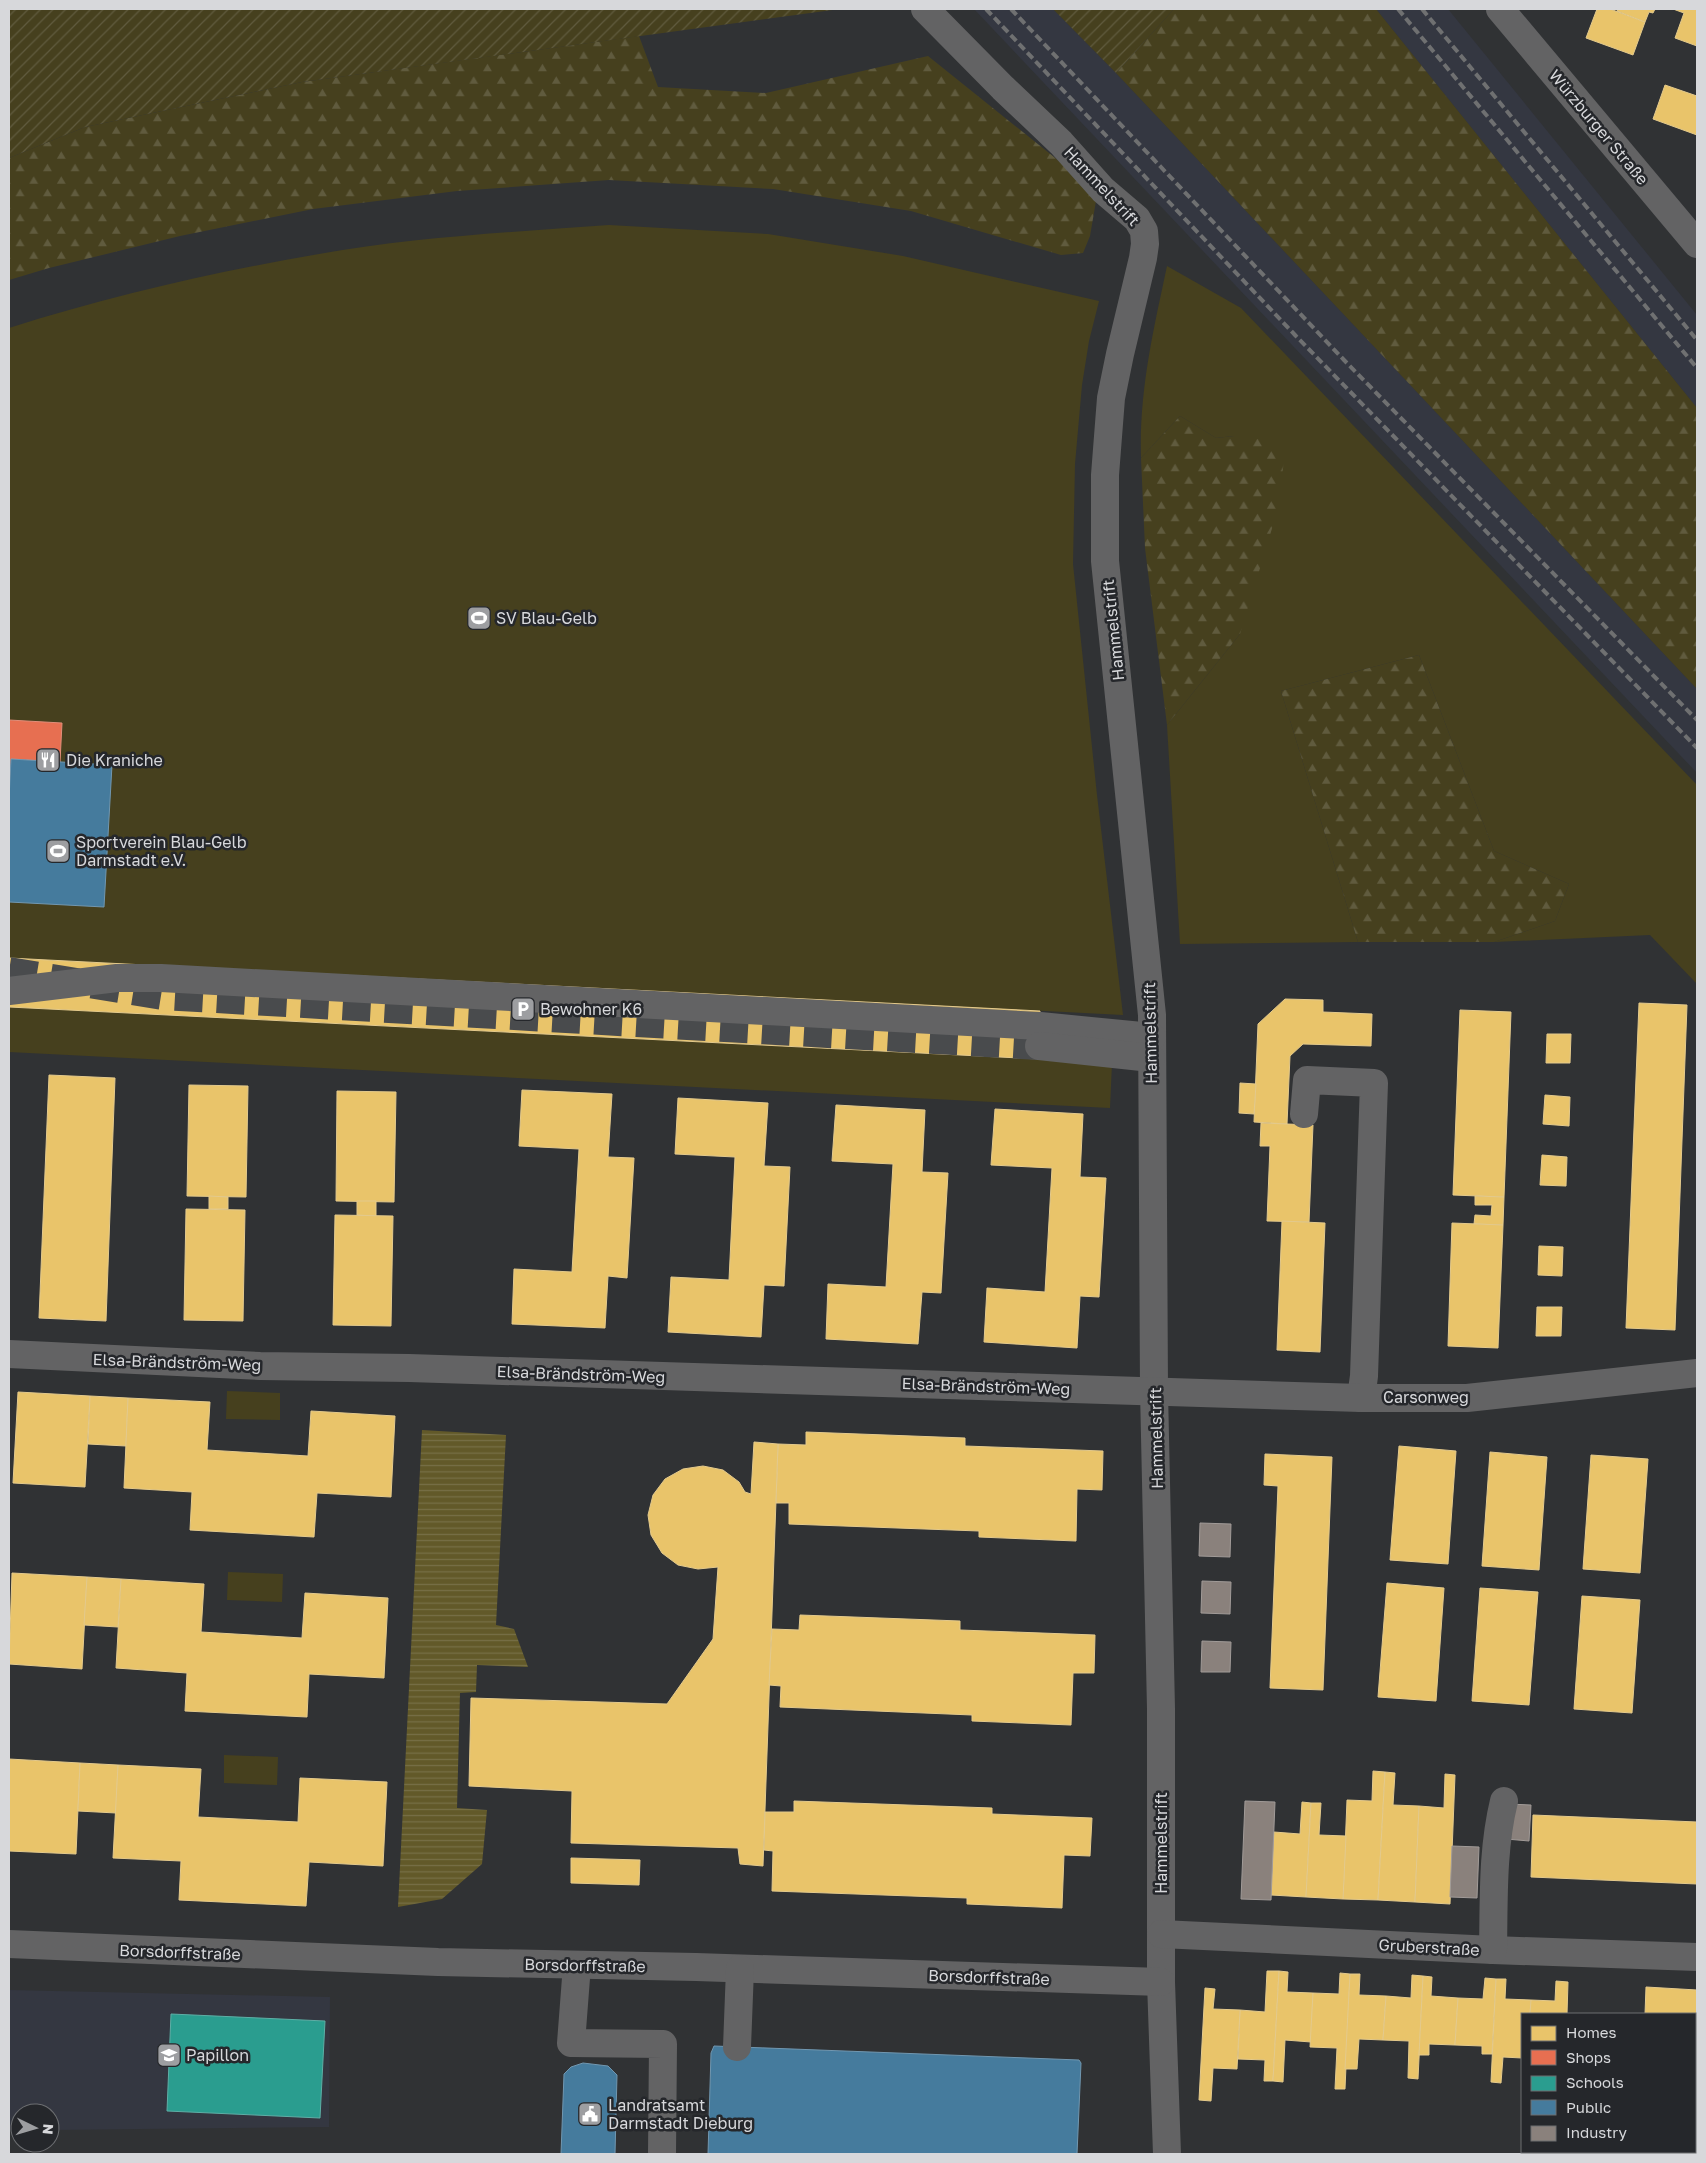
<svg xmlns="http://www.w3.org/2000/svg" width="1706" height="2163" font-family="'Golos Text',sans-serif">
<style>
.built{fill:#343741}
.green{fill:#46401e}
.forest{fill:url(#forest-firs)}
.garden{fill:url(#garden-furrows)}
.water{fill:url(#water-rules)}
.homes{fill:#e9c46a;stroke:#e4ca8c}
.shops{fill:#e76f51;stroke:#e28e7a}
.schools{fill:#2a9d8f;stroke:#5eafa6}
.public{fill:#457b9d;stroke:#7197b0}
.industry{fill:#8a817c;stroke:#a19b98}
.lines{fill:none;stroke-linecap:round;stroke-linejoin:round}
.minor-tunnel{stroke:#494b4d;stroke-width:28;stroke-dasharray:28 14;stroke-linecap:butt}
.minor{stroke:#636364;stroke-width:28}
.rail{stroke:#6f7071;stroke-width:4;stroke-dasharray:8 4;stroke-linecap:butt}
.labels{text-anchor:middle;stroke-width:5;stroke-linejoin:round;paint-order:stroke}
.street-label{font-size:16px;fill:#d7d8db;stroke:#25272b}
.poi-label{font-size:16px;fill:#d7d8db;stroke:#25272b;text-anchor:start}
</style>
<defs>
<pattern id="forest-firs" width="22" height="20" patternUnits="userSpaceOnUse" patternTransform="scale(1.25)"><rect width="22" height="20" fill="#46401e"/><path d="M5 1l3.5 6h-7zM16 11l3.5 6h-7z" fill="#605b3e"/></pattern>
<pattern id="garden-furrows" width="10" height="10" patternUnits="userSpaceOnUse" patternTransform="scale(1.25)"><rect width="10" height="10" fill="#46401e"/><path d="M-1 1l2-2M0 10L10 0M9 11l2-2" fill="none" stroke="#605b3e"/></pattern>
<pattern id="water-rules" width="6" height="5" patternUnits="userSpaceOnUse" patternTransform="scale(1.25)"><rect width="6" height="5" fill="#625929"/><path d="M0 2.5h6" fill="none" stroke="#787047"/></pattern>
</defs>
<rect width="100%" height="100%" fill="#303234"/>
<g class="built">
<path d="M 974,9 L 1053,9 L 1116,73 L 1697,689 L 1697,773 Z"/>
<path d="M 1376,9 L 1448,9 L 1697,315 L 1697,408 Z"/>
<path d="M 9,1990 L 330,1997 L 329,2127 L 50,2130 L 50,2113 L 20,2113 L 20,2130 L 9,2130 Z"/>
</g>
<g class="green">
<path d="M 609,225 L 768,234 L 903,256 L 1099,301 L 1089,341 L 1082,385 L 1075,464 L 1073,564 L 1097,795 L 1123,1015 L 9,958 L 9,328 C 110,296 214,272 319,254 C 414,237 513,232 609,225 Z"/>
<path d="M 1167,266 L 1241,308 L 1697,785 L 1697,984 L 1650,935 L 1494,942 L 1555,921 L 1569,884 L 1494,851 L 1419,655 L 1281,691 L 1358,942 L 1180,944 L 1167,725 L 1240,634 L 1234,436 L 1216,438 L 1180,416 L 1141,458 C 1139,391 1153,332 1167,266 Z"/>
<path d="M 9,1007 L 1112,1063 L 1110,1108 L 9,1052 Z"/>
<path d="M 227,1391 L 280,1393 L 280,1420 L 226,1419 Z"/>
<path d="M 228,1572 L 283,1574 L 282,1602 L 227,1600 Z"/>
<path d="M 224,1755 L 278,1757 L 277,1785 L 224,1783 Z"/>
</g>
<g class="forest">
<path d="M 1174,9 L 1376,9 L 1697,408 L 1697,689 L 1116,73 Z"/>
<path d="M 639,36 L 658,87 L 766,93 L 928,56 L 1054,157 L 1097,195 L 1090,236 L 1083,253 L 1061,255 L 911,211 L 773,189 L 609,180 L 457,191 L 313,209 L 180,236 L 49,268 L 9,280 L 9,158 L 85,127 L 302,82 Z"/>
<path d="M 1180,416 L 1216,438 L 1234,436 L 1267,440 L 1284,461 L 1277,512 L 1240,634 L 1167,725 L 1145,548 L 1141,458 Z"/>
<path d="M 1419,655 L 1494,851 L 1569,884 L 1555,921 L 1494,942 L 1358,942 L 1281,691 Z"/>
</g>
<g class="garden">
<path d="M 9,9 L 840,9 L 302,82 L 85,127 L 9,158 Z"/>
<path d="M 1053,9 L 1174,9 L 1116,73 Z"/>
</g>
<path class="water" d="M 422,1430 L 506,1435 L 496,1625 L 514,1629 L 528,1667 L 477,1665 L 476,1692 L 460,1693 L 457,1808 L 487,1810 L 482,1864 L 442,1899 L 398,1907 Z"/>
<g class="homes">
<path d="M 1597,9 L 1610,9 L 1645,22 L 1633,55 L 1586,38 Z"/>
<path d="M 1618,9 L 1655,9 L 1653,13 L 1649,12 L 1645,22 L 1617,11 Z"/>
<path d="M 1673,9 L 1697,9 L 1697,46 L 1675,38 L 1684,13 Z"/>
<path d="M 1665,85 L 1697,96 L 1697,135 L 1653,119 Z"/>
<path d="M 9,958 L 1040,1011 L 1039,1059 L 9,1007 Z"/>
<path d="M 1285,999 L 1323,1000 L 1323,1012 L 1372,1014 L 1371,1046 L 1303,1044 L 1290,1056 L 1287,1124 L 1254,1122 L 1258,1024 Z"/>
<path d="M 1639,1003 L 1687,1005 L 1675,1330 L 1626,1328 Z"/>
<path d="M 1460,1010 L 1511,1012 L 1504,1197 L 1453,1195 Z"/>
<path d="M 1547,1034 L 1571,1034 L 1570,1063 L 1546,1063 Z"/>
<path d="M 49,1075 L 115,1078 L 106,1321 L 39,1318 Z"/>
<path d="M 1240,1083 L 1256,1084 L 1254,1114 L 1239,1113 Z"/>
<path d="M 189,1085 L 248,1086 L 246,1197 L 187,1196 Z"/>
<path d="M 522,1090 L 612,1094 L 608,1157 L 634,1158 L 627,1278 L 608,1276 L 605,1328 L 512,1324 L 514,1269 L 572,1272 L 579,1149 L 519,1146 Z"/>
<path d="M 337,1091 L 396,1092 L 394,1202 L 336,1201 Z"/>
<path d="M 1545,1095 L 1570,1097 L 1569,1126 L 1543,1124 Z"/>
<path d="M 678,1098 L 768,1103 L 764,1166 L 790,1167 L 784,1286 L 764,1285 L 761,1337 L 668,1332 L 671,1277 L 729,1280 L 735,1157 L 675,1154 Z"/>
<path d="M 836,1105 L 925,1110 L 922,1172 L 948,1173 L 941,1293 L 922,1292 L 918,1344 L 826,1339 L 828,1284 L 886,1287 L 893,1164 L 832,1161 Z"/>
<path d="M 995,1109 L 1083,1114 L 1080,1177 L 1106,1178 L 1099,1297 L 1080,1296 L 1077,1348 L 984,1342 L 987,1288 L 1045,1292 L 1052,1168 L 991,1165 Z"/>
<path d="M 1261,1123 L 1313,1125 L 1309,1222 L 1267,1221 L 1270,1146 L 1260,1146 Z"/>
<path d="M 1542,1155 L 1567,1157 L 1566,1186 L 1540,1185 Z"/>
<path d="M 209,1196 L 228,1197 L 228,1209 L 209,1209 Z"/>
<path d="M 1475,1196 L 1504,1197 L 1503,1225 L 1474,1224 L 1475,1215 L 1491,1216 L 1492,1205 L 1475,1205 Z"/>
<path d="M 357,1201 L 376,1201 L 376,1216 L 357,1215 Z"/>
<path d="M 186,1209 L 245,1210 L 243,1321 L 184,1320 Z"/>
<path d="M 335,1215 L 393,1216 L 391,1326 L 333,1325 Z"/>
<path d="M 1282,1221 L 1325,1223 L 1320,1352 L 1277,1350 Z"/>
<path d="M 1452,1223 L 1503,1225 L 1498,1348 L 1448,1346 Z"/>
<path d="M 1539,1246 L 1563,1247 L 1562,1276 L 1538,1275 Z"/>
<path d="M 1537,1307 L 1562,1307 L 1561,1336 L 1536,1336 Z"/>
<path d="M 18,1392 L 90,1396 L 85,1487 L 13,1483 Z"/>
<path d="M 90,1396 L 128,1398 L 126,1446 L 88,1444 Z"/>
<path d="M 128,1398 L 210,1402 L 207,1450 L 308,1456 L 311,1411 L 395,1416 L 391,1497 L 317,1493 L 314,1537 L 190,1530 L 192,1492 L 124,1488 Z"/>
<path d="M 806,1432 L 965,1438 L 965,1446 L 1103,1451 L 1102,1490 L 1077,1489 L 1076,1541 L 979,1537 L 979,1531 L 789,1524 L 789,1503 L 776,1503 L 778,1444 L 806,1445 Z"/>
<path d="M 754,1442 L 778,1444 L 763,1866 L 740,1864 L 738,1848 L 571,1843 L 572,1791 L 469,1786 L 471,1698 L 667,1704 L 713,1639 L 718,1567 L 698,1569 L 678,1565 L 662,1553 L 651,1535 L 648,1515 L 653,1495 L 665,1479 L 683,1469 L 703,1466 L 723,1470 L 739,1482 L 745,1492 L 751,1494 Z"/>
<path d="M 1399,1446 L 1456,1451 L 1448,1564 L 1390,1560 Z"/>
<path d="M 1490,1452 L 1547,1457 L 1539,1570 L 1482,1566 Z"/>
<path d="M 1265,1454 L 1332,1457 L 1323,1690 L 1270,1688 L 1278,1486 L 1264,1485 Z"/>
<path d="M 1591,1455 L 1648,1459 L 1640,1573 L 1583,1569 Z"/>
<path d="M 12,1573 L 87,1577 L 82,1669 L 9,1664 Z"/>
<path d="M 87,1577 L 121,1579 L 118,1627 L 84,1625 Z"/>
<path d="M 121,1579 L 204,1584 L 201,1632 L 302,1638 L 305,1593 L 388,1598 L 384,1678 L 309,1674 L 307,1717 L 185,1711 L 187,1673 L 116,1668 Z"/>
<path d="M 1387,1583 L 1444,1588 L 1436,1701 L 1378,1697 Z"/>
<path d="M 1480,1588 L 1538,1592 L 1529,1705 L 1472,1701 Z"/>
<path d="M 1582,1596 L 1640,1600 L 1632,1713 L 1574,1709 Z"/>
<path d="M 800,1615 L 960,1621 L 960,1630 L 1095,1635 L 1094,1673 L 1073,1673 L 1071,1725 L 972,1721 L 972,1715 L 780,1707 L 781,1686 L 769,1685 L 772,1629 L 799,1630 Z"/>
<path d="M 9,1759 L 80,1763 L 76,1854 L 9,1851 Z"/>
<path d="M 80,1763 L 118,1765 L 116,1813 L 78,1811 Z"/>
<path d="M 118,1765 L 201,1769 L 198,1817 L 298,1822 L 300,1778 L 387,1782 L 383,1866 L 309,1862 L 306,1906 L 179,1900 L 181,1861 L 113,1858 Z"/>
<path d="M 1373,1771 L 1385,1772 L 1378,1900 L 1343,1899 L 1347,1800 L 1372,1801 Z"/>
<path d="M 1385,1772 L 1395,1773 L 1393,1805 L 1419,1806 L 1415,1902 L 1378,1900 Z"/>
<path d="M 1445,1774 L 1455,1775 L 1450,1904 L 1415,1902 L 1419,1806 L 1444,1808 Z"/>
<path d="M 794,1801 L 992,1808 L 992,1814 L 1092,1818 L 1090,1856 L 1064,1855 L 1062,1908 L 967,1904 L 967,1898 L 772,1891 L 773,1851 L 764,1850 L 765,1812 L 794,1812 Z"/>
<path d="M 1302,1802 L 1311,1803 L 1306,1897 L 1271,1895 L 1274,1832 L 1300,1834 Z"/>
<path d="M 1311,1803 L 1321,1803 L 1319,1835 L 1346,1836 L 1343,1899 L 1306,1897 Z"/>
<path d="M 1533,1815 L 1697,1822 L 1697,1884 L 1531,1877 Z"/>
<path d="M 571,1858 L 640,1860 L 639,1885 L 571,1883 Z"/>
<path d="M 1267,1971 L 1279,1971 L 1273,2081 L 1264,2081 L 1265,2060 L 1238,2059 L 1240,2010 L 1265,2012 Z"/>
<path d="M 1279,1971 L 1288,1972 L 1287,1992 L 1313,1993 L 1311,2042 L 1285,2040 L 1283,2082 L 1273,2081 Z"/>
<path d="M 1340,1973 L 1350,1974 L 1345,2089 L 1335,2089 L 1337,2048 L 1310,2047 L 1313,1993 L 1339,1994 Z"/>
<path d="M 1350,1974 L 1360,1974 L 1359,1995 L 1386,1996 L 1383,2040 L 1359,2039 L 1357,2069 L 1345,2069 Z"/>
<path d="M 1412,1975 L 1423,1976 L 1418,2079 L 1408,2078 L 1409,2041 L 1383,2040 L 1386,1996 L 1411,1998 Z"/>
<path d="M 1423,1976 L 1432,1977 L 1431,1996 L 1458,1998 L 1455,2045 L 1429,2044 L 1429,2055 L 1419,2055 Z"/>
<path d="M 1485,1978 L 1496,1979 L 1492,2054 L 1482,2054 L 1482,2046 L 1455,2045 L 1458,1998 L 1483,1999 Z"/>
<path d="M 1496,1979 L 1506,1979 L 1505,1999 L 1531,2000 L 1530,2014 L 1522,2014 L 1522,2058 L 1503,2057 L 1501,2083 L 1491,2082 Z"/>
<path d="M 1556,1981 L 1568,1982 L 1567,2014 L 1530,2014 L 1531,2000 L 1555,2001 Z"/>
<path d="M 1646,1987 L 1697,1990 L 1697,2035 L 1695,2035 L 1695,2014 L 1645,2014 Z"/>
<path d="M 1205,1988 L 1215,1989 L 1213,2009 L 1240,2010 L 1237,2069 L 1213,2068 L 1211,2101 L 1199,2100 Z"/>
<rect x="1695" y="2051" width="2" height="43"/>
<rect x="1695" y="2102" width="2" height="46"/>
</g>
<path class="shops" d="M 9,720 L 62,723 L 60,762 L 11,759 L 9,799 Z"/>
<path class="schools" d="M 171,2014 L 325,2021 L 320,2118 L 167,2111 Z"/>
<g class="public">
<path d="M 11,759 L 112,765 L 104,907 L 9,902 L 9,799 Z"/>
<path d="M 714,2046 L 1079,2060 L 1081,2063 L 1077,2154 L 708,2154 L 711,2053 Z"/>
<path d="M 583,2063 L 608,2066 L 617,2075 L 615,2154 L 561,2154 L 564,2074 L 571,2067 Z"/>
</g>
<g class="industry">
<path d="M 1200,1523 L 1231,1524 L 1230,1557 L 1199,1556 Z"/>
<path d="M 1202,1581 L 1231,1582 L 1230,1614 L 1201,1613 Z"/>
<path d="M 1202,1641 L 1231,1642 L 1230,1672 L 1201,1672 Z"/>
<path d="M 1245,1801 L 1275,1802 L 1271,1900 L 1241,1899 Z"/>
<path d="M 1508,1804 L 1531,1805 L 1529,1841 L 1506,1839 Z"/>
<path d="M 1452,1846 L 1479,1847 L 1477,1898 L 1450,1897 Z"/>
</g>
<g class="lines">
<path class="minor-tunnel" d="M 9,971 L 163,996 L 1039,1046"/>
<g class="minor">
<path d="M 925,9 L 1003,88 L 1061,143 L 1103,190 L 1137,219 L 1144,231 L 1145,244 L 1143,258 L 1120,354 L 1111,398 L 1105,475 L 1105,561 L 1152,1015 L 1154,1391 L 1161,1709 L 1161,1982 L 1167,2154"/>
<path d="M 1500,9 L 1697,244"/>
<path d="M 9,991 L 117,978 L 161,978 L 1040,1026 L 1152,1037"/>
<path d="M 1039,1046 L 1151,1058"/>
<path d="M 1304,1114 L 1307,1080 L 1374,1083 L 1364,1376 L 1361,1398"/>
<path d="M 9,1354 L 260,1366 L 409,1368 L 1361,1398 L 1467,1398 L 1697,1373"/>
<path d="M 1161,1934 L 1493,1950 L 1697,1957"/>
<path d="M 9,1944 L 438,1962 L 696,1967 L 1161,1982"/>
<path d="M 1493,1950 C 1494,1901 1492,1850 1504,1801"/>
<path d="M 577,1965 L 571,2043 L 663,2044 L 662,2154"/>
<path d="M 737,2047 L 740,1969"/>
</g>
<g class="rail">
<path d="M 986,9 L 1295,335 L 1697,748"/>
<path d="M 1011,9 L 1344,360 L 1697,720"/>
<path d="M 1398,9 L 1697,368"/>
<path d="M 1422,9 L 1697,340"/>
</g>
</g>
<defs>
<g id="stadium-square" transform="scale(1.25)"><rect x="-9" y="-9" width="18" height="18" rx="4" fill="#9d9ea1" stroke="#25272b"/><path d="M0-5a6.5 5 0 1 0 0 10a6.5 5 0 1 0 0-10ZM-3.5-1.8h7v3.6h-7Z" fill="#fff"/></g>
<g id="restaurant-square" transform="scale(1.25)"><rect x="-9" y="-9" width="18" height="18" rx="4" fill="#9d9ea1" stroke="#25272b"/><path d="M-5-6h1v4h1v-4h1v4h1v-4h1v5L-1.5 .5V6h-2V.5L-5-1ZM5-6V6H3V1.5H1.5Q1.5-4 5-6Z" fill="#fff"/></g>
<g id="parking-square" transform="scale(1.25)"><rect x="-9" y="-9" width="18" height="18" rx="4" fill="#9d9ea1" stroke="#25272b"/><path d="M-3.5-5.5H1a3.5 3.5 0 0 1 0 7H-1V5.5H-3.5ZM-1-3.4V-.6H.8a1.4 1.4 0 0 0 0-2.8Z" fill="#fff"/></g>
<g id="school-square" transform="scale(1.25)"><rect x="-9" y="-9" width="18" height="18" rx="4" fill="#9d9ea1" stroke="#25272b"/><path d="M0-5L7-2L0 1L-7-2ZM-4 1L0 2.5L4 1V4Q0 6-4 4Z" fill="#fff"/></g>
<g id="civic-square" transform="scale(1.25)"><rect x="-9" y="-9" width="18" height="18" rx="4" fill="#9d9ea1" stroke="#25272b"/><path d="M-.6-6.5H3V-4.5H.6V-3L4-1V1h2V6H-6V1h2V-1L-.6-3ZM-1.2 2.5V6h2.4V2.5Z" fill="#fff"/></g>
</defs>
<g fill-rule="evenodd">
<use href="#stadium-square" x="479" y="618"/>
<use href="#restaurant-square" x="48" y="760"/>
<use href="#stadium-square" x="58" y="851"/>
<use href="#parking-square" x="523" y="1009"/>
<use href="#school-square" x="169" y="2055"/>
<use href="#civic-square" x="590" y="2114"/>
</g>
<g class="labels">
<g class="street-label">
<text transform="translate(1599 127) rotate(50)" y="6">Würzburger Straße</text>
<text transform="translate(1102 186) rotate(47)" y="6">Hammelstrift</text>
<text transform="translate(1113 630) rotate(-96)" y="6">Hammelstrift</text>
<text transform="translate(1150 1033) rotate(-91)" y="6">Hammelstrift</text>
<text transform="translate(177 1362) rotate(2)" y="6">Elsa-Brändström-Weg</text>
<text transform="translate(581 1374) rotate(2)" y="6">Elsa-Brändström-Weg</text>
<text transform="translate(986 1386) rotate(2)" y="6">Elsa-Brändström-Weg</text>
<text x="1426" y="1403">Carsonweg</text>
<text transform="translate(1156 1438) rotate(-91)" y="6">Hammelstrift</text>
<text transform="translate(1161 1843) rotate(-90)" y="6">Hammelstrift</text>
<text transform="translate(1429 1947) rotate(3)" y="6">Gruberstraße</text>
<text transform="translate(180 1952) rotate(2)" y="6">Borsdorffstraße</text>
<text transform="translate(585 1965) rotate(1)" y="6">Borsdorffstraße</text>
<text transform="translate(989 1977) rotate(2)" y="6">Borsdorffstraße</text>
</g>
<g class="poi-label">
<text x="496" y="624">SV Blau-Gelb</text>
<text x="66" y="766">Die Kraniche</text>
<text x="76" y="848">Sportverein Blau-Gelb<tspan x="76" dy="18">Darmstadt e.V.</tspan></text>
<text x="540" y="1015">Bewohner K6</text>
<text x="186" y="2061">Papillon</text>
<text x="608" y="2111">Landratsamt<tspan x="608" dy="18">Darmstadt Dieburg</tspan></text>
</g>
</g>
<rect width="1706" height="2163" fill="none" stroke="#d7d8db" stroke-width="20"/>
<rect x="1521" y="2013" width="175" height="140" fill="#25272b" stroke="#6c6e71"/>
<rect x="1531" y="2026" width="25" height="15" fill="#e9c46a" stroke="#6c6e71"/>
<text x="1566" y="2038" font-size="15" fill="#d7d8db">Homes</text>
<rect x="1531" y="2050" width="25" height="15" fill="#e76f51" stroke="#6c6e71"/>
<text x="1566" y="2063" font-size="15" fill="#d7d8db">Shops</text>
<rect x="1531" y="2076" width="25" height="15" fill="#2a9d8f" stroke="#6c6e71"/>
<text x="1566" y="2088" font-size="15" fill="#d7d8db">Schools</text>
<rect x="1531" y="2100" width="25" height="15" fill="#457b9d" stroke="#6c6e71"/>
<text x="1566" y="2113" font-size="15" fill="#d7d8db">Public</text>
<rect x="1531" y="2126" width="25" height="15" fill="#8a817c" stroke="#6c6e71"/>
<text x="1566" y="2138" font-size="15" fill="#d7d8db">Industry</text>
<g transform="translate(35 2128) rotate(95)"><circle r="24" fill="#25272b" stroke="#6c6e71"/>
<path d="M0-4L9 19L0 12L-9 19Z" fill="#9d9ea1"/>
<text y="-8" font-size="14" font-weight="bold" text-anchor="middle" fill="#d7d8db">N</text>
</g>
</svg>
